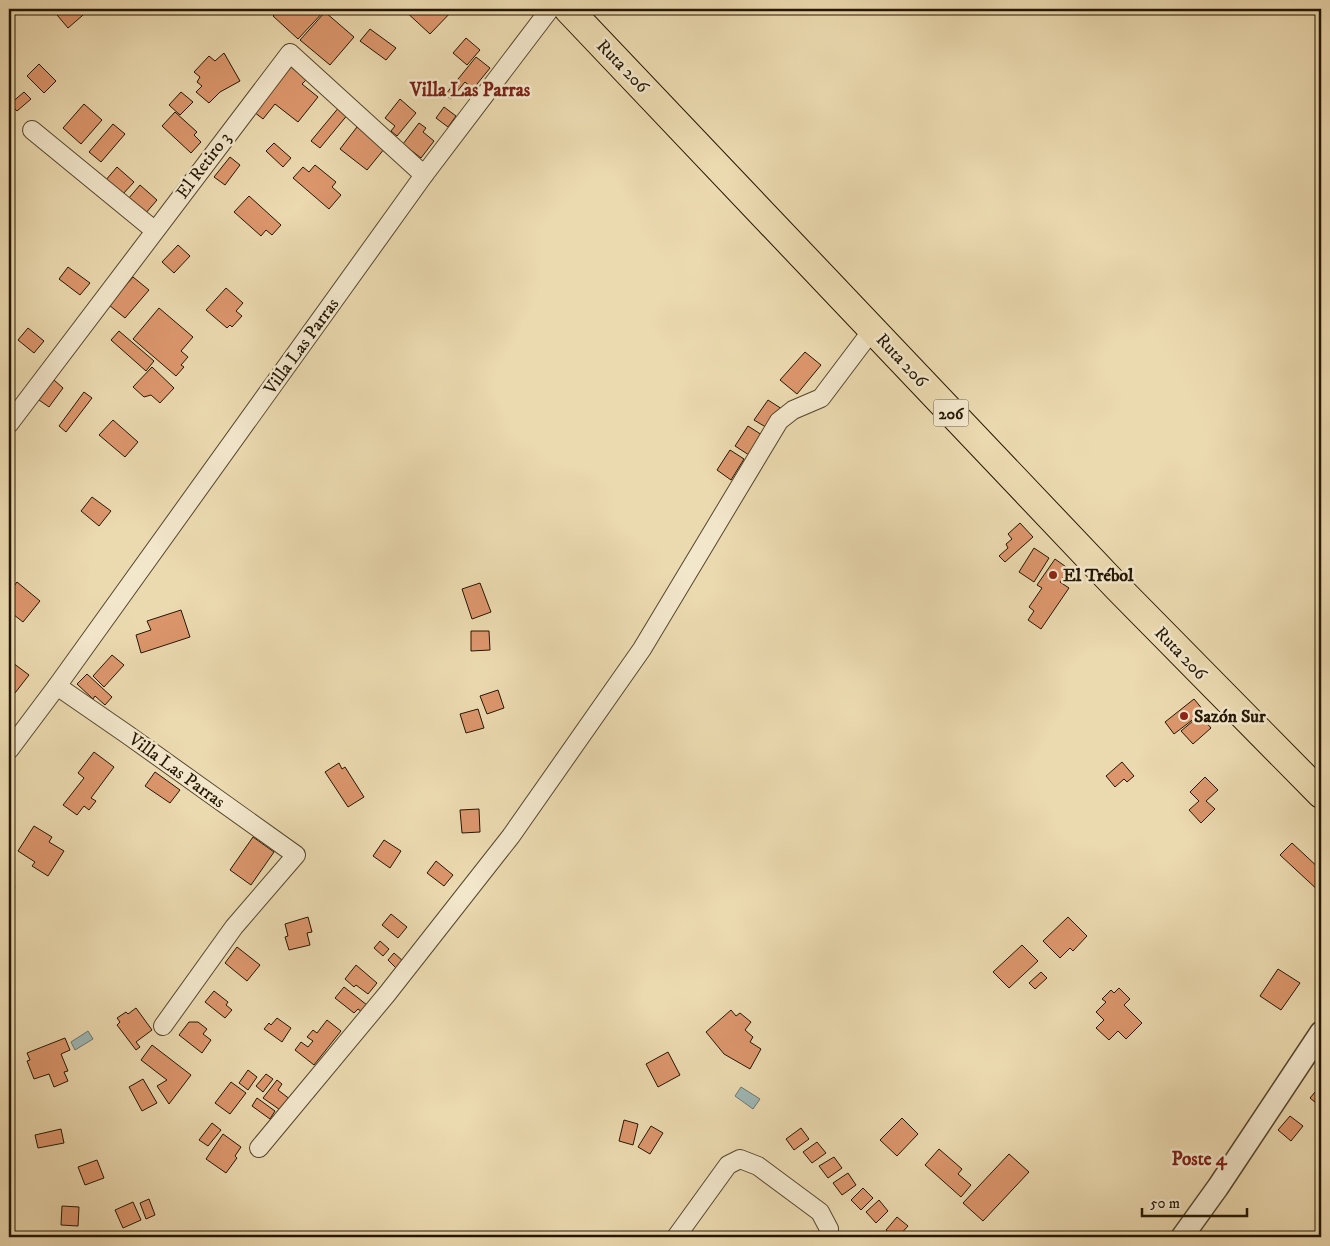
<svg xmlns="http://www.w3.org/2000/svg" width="1330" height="1246" font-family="'IM FELL DW Pica',serif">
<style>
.water{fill:#9db7b6;stroke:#6d776e}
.building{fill:#dc966c;stroke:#241603}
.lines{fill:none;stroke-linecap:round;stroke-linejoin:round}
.minor-casing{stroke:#56472e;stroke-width:20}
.tertiary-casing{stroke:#56472e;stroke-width:24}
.trunk-casing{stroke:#241603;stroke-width:30}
.minor{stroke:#f2e6cb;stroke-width:18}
.tertiary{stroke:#f2e6cb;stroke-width:21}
.trunk{stroke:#ebd9af;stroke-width:28}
.poi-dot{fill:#8f2418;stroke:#f2e6cb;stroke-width:2}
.labels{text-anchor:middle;stroke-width:5;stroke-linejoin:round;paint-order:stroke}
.shield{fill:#f2e6cb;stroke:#62543f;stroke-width:1}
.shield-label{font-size:16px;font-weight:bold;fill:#241603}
.street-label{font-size:18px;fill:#241603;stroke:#f2e6cb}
.poi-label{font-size:18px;font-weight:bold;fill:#241603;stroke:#f2e6cb;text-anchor:start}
.neighbourhood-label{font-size:19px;font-weight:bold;fill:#7a1f14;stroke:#f2e6cb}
</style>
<rect width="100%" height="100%" fill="#ebd9af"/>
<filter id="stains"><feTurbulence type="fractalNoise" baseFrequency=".004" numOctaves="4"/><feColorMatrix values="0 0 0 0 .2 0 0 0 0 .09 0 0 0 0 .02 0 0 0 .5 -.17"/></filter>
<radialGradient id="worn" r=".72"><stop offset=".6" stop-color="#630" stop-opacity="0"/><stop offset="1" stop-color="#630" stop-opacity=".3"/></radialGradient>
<g class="water">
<path d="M 88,1031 L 93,1039 L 75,1050 L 71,1042 Z"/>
<path d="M 741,1087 L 760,1099 L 753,1109 L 735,1096 Z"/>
</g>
<g class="building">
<path d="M 52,9 L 90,9 L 68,28 Z"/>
<path d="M 280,9 L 326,9 L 298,39 L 273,16 Z"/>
<path d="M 403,9 L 454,9 L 430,34 Z"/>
<path d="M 325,12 L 354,37 L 330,65 L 300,40 Z"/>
<path d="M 370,29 L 396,48 L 386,60 L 360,41 Z"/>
<path d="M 466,38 L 480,50 L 467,65 L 453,53 Z"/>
<path d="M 224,53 L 240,81 L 220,92 L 209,103 L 196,92 L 202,86 L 197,82 L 200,77 L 194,72 L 209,56 L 215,61 Z"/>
<path d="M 476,57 L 490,68 L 473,89 L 465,82 L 451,99 L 445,95 Z"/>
<path d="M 39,64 L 56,81 L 44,93 L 27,76 Z"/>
<path d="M 291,67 L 307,79 L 302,84 L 318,97 L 298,122 L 275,104 L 263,119 L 254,112 Z"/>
<path d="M 24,92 L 31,99 L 17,111 L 10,104 Z"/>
<path d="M 181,92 L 193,102 L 180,115 L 169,105 Z"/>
<path d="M 400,99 L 416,113 L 397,136 L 391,131 L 395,126 L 385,118 Z"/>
<path d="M 84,104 L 102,120 L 81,144 L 63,128 Z"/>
<path d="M 340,106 L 349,113 L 320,148 L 311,141 Z"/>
<path d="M 444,107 L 456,116 L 448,127 L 436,118 Z"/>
<path d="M 175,112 L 197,132 L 194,135 L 201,142 L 191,153 L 162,126 Z"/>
<path d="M 419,123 L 426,128 L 423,132 L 434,141 L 421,158 L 403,144 Z"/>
<path d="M 113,124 L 125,134 L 101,162 L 89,152 Z"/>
<path d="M 357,127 L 385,148 L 367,170 L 340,149 Z"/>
<path d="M 274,143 L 291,158 L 283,167 L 266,151 Z"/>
<path d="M 230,157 L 240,165 L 225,185 L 214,177 Z"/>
<path d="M 315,165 L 336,182 L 332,187 L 341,195 L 329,209 L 293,178 L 303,167 L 309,172 Z"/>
<path d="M 117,167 L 134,182 L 122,195 L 105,181 Z"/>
<path d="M 140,185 L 157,200 L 145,214 L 128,199 Z"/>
<path d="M 249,196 L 281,225 L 272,235 L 266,230 L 261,236 L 234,212 Z"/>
<path d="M 178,245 L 190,256 L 174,273 L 162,262 Z"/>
<path d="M 68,267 L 90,283 L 80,295 L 59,279 Z"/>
<path d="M 133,277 L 149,290 L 125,318 L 109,305 Z"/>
<path d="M 226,288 L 243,303 L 236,311 L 242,316 L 232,327 L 230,325 L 227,328 L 206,310 Z"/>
<path d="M 159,308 L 193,337 L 181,351 L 188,357 L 181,365 L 184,367 L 176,376 L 133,339 Z"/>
<path d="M 28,328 L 44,341 L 34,353 L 18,340 Z"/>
<path d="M 119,331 L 154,361 L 146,371 L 111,340 Z"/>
<path d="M 805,352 L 821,365 L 797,394 L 780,380 Z"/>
<path d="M 152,367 L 174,388 L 160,403 L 151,395 L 144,397 L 133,387 Z"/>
<path d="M 54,380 L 63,388 L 49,407 L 39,400 Z"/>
<path d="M 84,392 L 92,398 L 66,432 L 59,426 Z"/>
<path d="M 768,400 L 782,409 L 769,429 L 754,420 Z"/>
<path d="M 113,420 L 138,442 L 125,457 L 99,435 Z"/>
<path d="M 748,426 L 762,435 L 749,455 L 735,446 Z"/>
<path d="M 730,450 L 744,459 L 731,480 L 717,470 Z"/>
<path d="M 92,497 L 111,511 L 99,526 L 81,511 Z"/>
<path d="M 1020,523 L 1033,537 L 1005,562 L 999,556 L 1008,548 L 1006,544 L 1012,539 L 1008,534 Z"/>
<path d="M 1034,548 L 1049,558 L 1034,582 L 1019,572 Z"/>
<path d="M 1055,559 L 1069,569 L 1060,582 L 1069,588 L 1041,629 L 1028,620 L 1034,611 L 1029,607 L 1042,588 L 1037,585 Z"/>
<path d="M 9,582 L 14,586 L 17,582 L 40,601 L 23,622 L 9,611 Z"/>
<path d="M 480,583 L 491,612 L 472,619 L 462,589 Z"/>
<path d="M 181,610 L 190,637 L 141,653 L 136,635 L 151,630 L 147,621 Z"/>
<path d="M 471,631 L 489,631 L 490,650 L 471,651 Z"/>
<path d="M 112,655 L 124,665 L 104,687 L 93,676 Z"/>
<path d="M 9,660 L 29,675 L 15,693 L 12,692 L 9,696 Z"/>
<path d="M 87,674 L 112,697 L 105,705 L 95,696 L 93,699 L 77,684 Z"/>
<path d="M 498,690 L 504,708 L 487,714 L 480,696 Z"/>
<path d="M 1194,699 L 1204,711 L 1174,734 L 1165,722 Z"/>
<path d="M 478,709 L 484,728 L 466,733 L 460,714 Z"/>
<path d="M 1200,715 L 1211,728 L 1193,744 L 1181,731 Z"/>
<path d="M 94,752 L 114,767 L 91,798 L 96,801 L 89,810 L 84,806 L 77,815 L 63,805 L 84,778 L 78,773 Z"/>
<path d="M 1122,762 L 1134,776 L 1127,782 L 1124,779 L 1115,787 L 1106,776 Z"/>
<path d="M 339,763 L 342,769 L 345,767 L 364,797 L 348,807 L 325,772 Z"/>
<path d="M 155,772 L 180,790 L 170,803 L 145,786 Z"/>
<path d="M 1205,777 L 1218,790 L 1206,801 L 1215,809 L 1201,823 L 1189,810 L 1199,801 L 1190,792 Z"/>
<path d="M 479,809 L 480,832 L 462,833 L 460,810 Z"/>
<path d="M 34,826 L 52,837 L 49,842 L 64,851 L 48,876 L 32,866 L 35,862 L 18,851 Z"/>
<path d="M 253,837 L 274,852 L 251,885 L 230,870 Z"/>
<path d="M 384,840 L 401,851 L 390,868 L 373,856 Z"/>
<path d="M 1292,843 L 1321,870 L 1321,893 L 1280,855 Z"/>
<path d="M 436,861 L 453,875 L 444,886 L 427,873 Z"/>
<path d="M 9,875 L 15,887 L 9,890 Z"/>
<path d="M 391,914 L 407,927 L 398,938 L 382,925 Z"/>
<path d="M 308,917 L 312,932 L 307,933 L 310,945 L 289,950 L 285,937 L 288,936 L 285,924 Z"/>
<path d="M 1068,917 L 1087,936 L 1073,951 L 1070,948 L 1060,958 L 1043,941 Z"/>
<path d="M 380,941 L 389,949 L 383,956 L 374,948 Z"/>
<path d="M 1022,945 L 1038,961 L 1009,988 L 993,972 Z"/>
<path d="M 237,947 L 260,965 L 247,981 L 225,963 Z"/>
<path d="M 394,953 L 403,961 L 396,968 L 388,960 Z"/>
<path d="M 356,965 L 377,983 L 368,994 L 356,985 L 354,987 L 345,979 Z"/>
<path d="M 1278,969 L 1300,983 L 1281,1010 L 1260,996 Z"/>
<path d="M 1041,972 L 1047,978 L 1035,989 L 1029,983 Z"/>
<path d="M 344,987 L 367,1005 L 362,1012 L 358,1009 L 354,1013 L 335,998 Z"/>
<path d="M 1119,988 L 1130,999 L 1124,1005 L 1142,1023 L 1126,1039 L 1118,1031 L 1109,1040 L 1096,1028 L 1104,1020 L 1096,1012 L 1106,1002 L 1102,999 L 1111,990 L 1114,993 Z"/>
<path d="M 214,991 L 228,1002 L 226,1005 L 232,1010 L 225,1018 L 205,1002 Z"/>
<path d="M 136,1008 L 152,1030 L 136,1042 L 140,1047 L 136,1050 L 117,1025 L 120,1022 L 117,1018 L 126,1012 L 128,1014 Z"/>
<path d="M 731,1010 L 736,1016 L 740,1013 L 751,1022 L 745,1030 L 753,1037 L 750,1042 L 761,1049 L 750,1069 L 724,1054 L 706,1032 Z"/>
<path d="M 277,1018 L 291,1028 L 282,1042 L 264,1029 L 269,1023 L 271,1025 Z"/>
<path d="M 327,1020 L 341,1031 L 314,1065 L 295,1050 L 301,1042 L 308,1047 L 313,1041 L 307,1037 L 313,1030 L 317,1033 Z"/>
<path d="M 189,1022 L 198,1022 L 207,1029 L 203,1034 L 211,1040 L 202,1053 L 179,1035 Z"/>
<path d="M 65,1038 L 70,1050 L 61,1054 L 68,1071 L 64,1072 L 68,1081 L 54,1087 L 49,1074 L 34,1079 L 27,1061 L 30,1060 L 27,1053 Z"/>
<path d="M 152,1045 L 191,1075 L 169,1104 L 157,1086 L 167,1080 L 141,1060 Z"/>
<path d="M 668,1052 L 680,1075 L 658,1087 L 646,1064 Z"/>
<path d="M 248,1070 L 257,1077 L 248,1090 L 239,1083 Z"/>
<path d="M 266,1074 L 273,1079 L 263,1092 L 256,1086 Z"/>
<path d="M 143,1079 L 157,1103 L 142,1111 L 129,1087 Z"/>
<path d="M 277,1080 L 282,1084 L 278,1090 L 291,1100 L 283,1112 L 263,1098 Z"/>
<path d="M 231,1082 L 246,1093 L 230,1114 L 215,1103 Z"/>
<path d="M 1321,1085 L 1321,1107 L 1310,1098 Z"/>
<path d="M 257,1098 L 275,1111 L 270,1119 L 252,1106 Z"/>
<path d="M 1290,1116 L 1303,1126 L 1291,1141 L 1278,1130 Z"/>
<path d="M 902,1118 L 918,1134 L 897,1156 L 880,1140 Z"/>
<path d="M 624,1120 L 638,1124 L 633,1145 L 619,1141 Z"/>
<path d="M 212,1123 L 221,1130 L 208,1146 L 199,1140 Z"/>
<path d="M 651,1126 L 663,1133 L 650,1154 L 638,1147 Z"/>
<path d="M 801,1128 L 809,1139 L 794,1150 L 786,1139 Z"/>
<path d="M 61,1129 L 64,1143 L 38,1148 L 35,1135 Z"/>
<path d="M 223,1134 L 241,1147 L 235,1156 L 237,1158 L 226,1173 L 206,1159 Z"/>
<path d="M 817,1142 L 826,1153 L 812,1163 L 803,1152 Z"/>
<path d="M 939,1149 L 962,1169 L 958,1174 L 971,1185 L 961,1197 L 925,1165 Z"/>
<path d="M 1009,1154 L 1029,1172 L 983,1221 L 963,1203 Z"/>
<path d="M 834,1157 L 842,1168 L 828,1178 L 819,1166 Z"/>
<path d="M 97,1160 L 104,1178 L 85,1185 L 78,1167 Z"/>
<path d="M 848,1173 L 856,1185 L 842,1195 L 833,1183 Z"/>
<path d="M 863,1188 L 873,1198 L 861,1210 L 851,1200 Z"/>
<path d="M 149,1199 L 155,1215 L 146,1219 L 140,1203 Z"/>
<path d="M 879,1200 L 888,1211 L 876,1223 L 866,1212 Z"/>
<path d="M 133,1202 L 141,1220 L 123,1228 L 115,1210 Z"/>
<path d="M 62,1206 L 79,1207 L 78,1226 L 61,1225 Z"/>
<path d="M 897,1217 L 908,1226 L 898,1237 L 894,1237 L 886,1230 Z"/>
</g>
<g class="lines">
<g class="minor-casing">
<g id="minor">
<path d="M 32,130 L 154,230"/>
<path d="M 9,424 L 290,53 L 424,175"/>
<path d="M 57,686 L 128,735 L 296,855 L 234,927 L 163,1026"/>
<path d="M 9,750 L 57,686 L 424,175 L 550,9"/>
<path d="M 259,1148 L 387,994 L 511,836 L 642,649 L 779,421 L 793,410 L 821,398 L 873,329"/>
<path d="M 676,1237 L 728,1165 L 740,1159 L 758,1166 L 820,1212 L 829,1229 L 829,1237"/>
</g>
</g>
<g class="tertiary-casing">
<path id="tertiary" d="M 1182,1237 L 1218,1187 L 1321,1032"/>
</g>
<g class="trunk-casing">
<path id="trunk" d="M 568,9 L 1117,587 L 1321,794"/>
</g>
<use href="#minor" class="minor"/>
<use href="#tertiary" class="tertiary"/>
<use href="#trunk" class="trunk"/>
</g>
<g class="poi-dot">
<circle cx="1053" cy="575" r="5"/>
<circle cx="1184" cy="716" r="5"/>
</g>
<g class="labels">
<rect class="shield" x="933.5" y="399.5" width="35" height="27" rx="4"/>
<g class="shield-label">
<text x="951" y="419">206</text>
</g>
<g class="street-label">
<text transform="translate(623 66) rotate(46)" y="6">Ruta 206</text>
<text transform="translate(203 165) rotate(-53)" y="6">El Retiro 3</text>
<text transform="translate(301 346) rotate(-54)" y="6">Villa Las Parras</text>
<text transform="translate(902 360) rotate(47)" y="6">Ruta 206</text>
<text transform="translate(1181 653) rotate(46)" y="6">Ruta 206</text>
<text transform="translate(177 770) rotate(36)" y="6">Villa Las Parras</text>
</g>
<g class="poi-label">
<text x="1063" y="581">El Trébol</text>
<text x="1194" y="722">Sazón Sur</text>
</g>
<g class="neighbourhood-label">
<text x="470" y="96">Villa Las Parras</text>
<text x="1199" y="1165">Poste 4</text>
</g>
</g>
<rect width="1330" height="1246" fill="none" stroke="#ebd9af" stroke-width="30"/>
<rect x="10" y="10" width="1310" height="1226" fill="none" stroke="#241603" stroke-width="2.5"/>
<rect x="15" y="15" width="1300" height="1216" fill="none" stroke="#241603"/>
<path d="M1142 1208v8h105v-8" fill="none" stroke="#241603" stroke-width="2.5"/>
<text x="1150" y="1208" font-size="15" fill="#241603" stroke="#f2e6cb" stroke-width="4" paint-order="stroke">50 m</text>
<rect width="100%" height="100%" filter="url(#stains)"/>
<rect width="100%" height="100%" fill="url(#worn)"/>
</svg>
